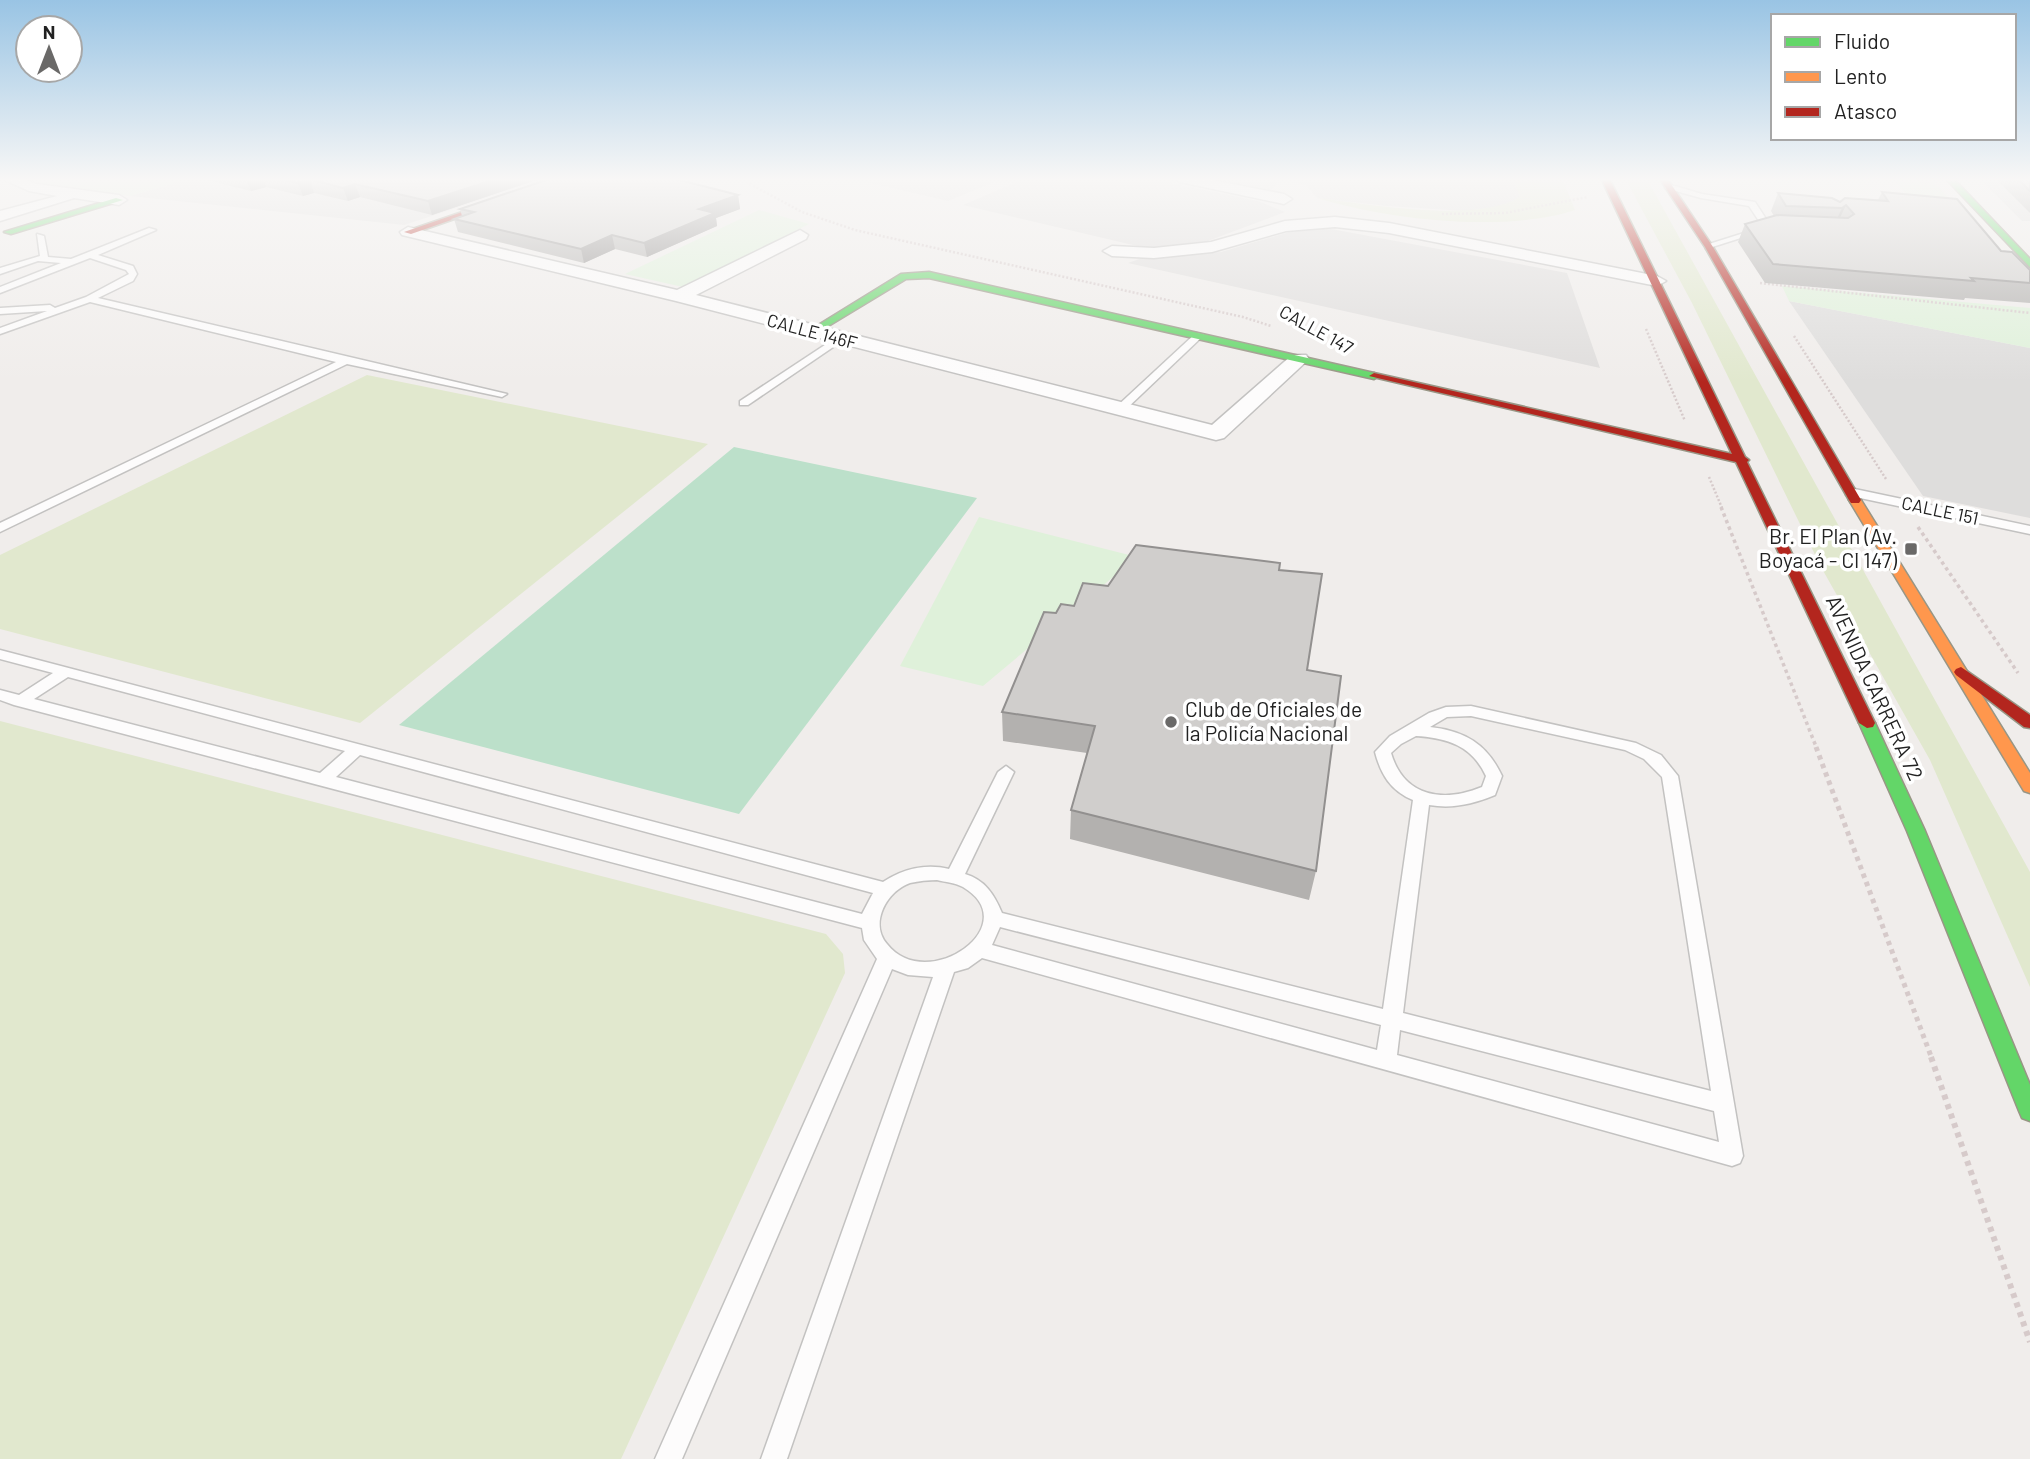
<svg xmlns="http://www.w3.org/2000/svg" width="2030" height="1459" font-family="Barlow,sans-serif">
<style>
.residential{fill:#dfdddc}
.religious{fill:#dedddc}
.grass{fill:#e1e8ce}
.park{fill:#dff1da}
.pitch{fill:#bce0ca}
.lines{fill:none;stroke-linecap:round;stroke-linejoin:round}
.lane-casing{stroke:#c3c2c1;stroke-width:3}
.street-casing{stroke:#c3c2c1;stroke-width:3}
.fast-casing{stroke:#989685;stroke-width:3}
.slow-casing{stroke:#989685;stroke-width:3}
.jam-casing{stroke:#989685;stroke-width:3}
.path-far3{stroke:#d6caca;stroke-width:2.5;stroke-dasharray:2 2;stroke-linecap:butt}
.path-far2{stroke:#d6caca;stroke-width:3.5;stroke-dasharray:3.5 3.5;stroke-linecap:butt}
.path-far1{stroke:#d6caca;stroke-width:5;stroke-dasharray:4.5 4.5;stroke-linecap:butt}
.path{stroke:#d6caca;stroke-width:6;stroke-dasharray:5 5;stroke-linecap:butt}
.lane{fill:#fdfcfc;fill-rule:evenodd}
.street{fill:#fdfcfc;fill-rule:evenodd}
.fast{fill:#63d668;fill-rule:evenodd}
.slow{fill:#ff974d;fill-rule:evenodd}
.jam{fill:#b3261e;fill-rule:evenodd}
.wall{fill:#b3b1af}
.shaded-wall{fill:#92908f}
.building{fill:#d0cecc;stroke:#92908f;stroke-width:2}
.poi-dot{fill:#6a6968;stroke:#fff;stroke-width:2.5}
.labels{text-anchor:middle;stroke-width:7;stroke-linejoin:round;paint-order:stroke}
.far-street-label{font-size:18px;fill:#222;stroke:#fff}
.poi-label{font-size:21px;fill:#222;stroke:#fff;text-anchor:end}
.street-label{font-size:21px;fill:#222;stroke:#fff}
</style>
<rect width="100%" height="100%" fill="#f0edeb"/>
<g class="residential">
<path d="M 191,178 L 548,178 L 404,225 L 130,196 Z"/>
<path d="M 849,178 L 1004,178 L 948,201 Z"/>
<path d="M 1026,178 L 1146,178 L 1258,201 L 1285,212 L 1205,242 L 1150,249 L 963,205 Z"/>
<path d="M 1200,178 L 1283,178 L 1268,192 Z"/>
<path d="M 1295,178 L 1513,178 L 1520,197 L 1505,206 L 1466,211 L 1387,206 L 1317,198 L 1306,185 L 1291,182 Z"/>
<path d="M 1979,178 L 2030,178 L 2030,221 L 2022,221 Z"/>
<path d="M 1326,228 L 1567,273 L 1600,368 L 1128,263 L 1145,257 L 1221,252 L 1296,230 Z"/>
</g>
<path class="religious" d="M 1789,301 L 2030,348 L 2030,518 L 1923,496 Z"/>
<g class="grass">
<path d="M 1513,178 L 1562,178 L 1575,210 C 1505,233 1388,220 1317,198 C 1369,204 1475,224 1520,197 Z"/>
<path d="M 1625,178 L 1647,179 L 2030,872 L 2030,987 L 1930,760 L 1821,567 L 1692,303 Z"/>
<path d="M 367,375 L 708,444 L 360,723 L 0,629 L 0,555 Z"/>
<path d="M 0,721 L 826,934 L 843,954 L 845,973 L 621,1459 L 0,1459 Z"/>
</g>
<g class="park">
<path d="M 22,178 L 191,178 L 130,196 L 50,186 Z"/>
<path d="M 1893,178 L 1930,178 L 1965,215 L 1919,211 Z"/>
<path d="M 759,210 L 809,224 L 683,287 L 625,274 Z"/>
<path d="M 1782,286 L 2030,308 L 2030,348 L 1789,301 Z"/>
<path d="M 979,517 L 1137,557 L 983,686 L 900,666 Z"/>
</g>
<path class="pitch" d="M 734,447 L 977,498 L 739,814 L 399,725 Z"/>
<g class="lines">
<g class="lane-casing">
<g id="lane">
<path d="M 1668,184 L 1702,194 L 1755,202 L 1772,228 L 1706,249 L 1706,245 L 1763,227 L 1749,206 L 1701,198 L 1665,188 Z"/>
<path d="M 149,228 L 156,230 L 98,255 L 133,266 L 137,274 L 133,281 L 98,298 L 507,394 L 502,397 L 347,364 L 0,532 L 0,523 L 336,362 L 90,302 L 0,334 L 0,328 L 47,311 L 0,314 L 0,308 L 50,305 L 55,308 L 86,297 L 129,274 L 126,270 L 90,258 L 0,293 L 0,287 L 61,263 L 38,261 L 0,274 L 0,268 L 40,256 L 37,234 L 44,236 L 48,257 L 71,259 Z"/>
<path d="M 1196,333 L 1204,335 L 1123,412 L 1115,412 L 1115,408 Z"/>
<path d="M 837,337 L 845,339 L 748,405 L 740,405 L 740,401 Z"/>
<path d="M 1850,488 L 2030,526 L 2030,534 L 1846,495 L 1846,489 Z"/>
<path d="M 0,650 L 883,882 C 902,869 926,863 949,869 L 998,772 L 1006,766 L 1014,772 L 965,874 C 985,880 994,894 1002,913 L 1383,1009 L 1413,800 C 1391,791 1381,775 1375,752 L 1390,736 L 1429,713 L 1446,707 L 1471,706 L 1636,743 L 1661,755 L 1678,776 L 1743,1156 L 1740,1163 L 1732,1166 L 982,958 L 968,968 L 954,972 L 787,1459 L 761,1459 L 933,977 L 908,975 L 892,969 L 682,1459 L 655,1459 L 877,959 L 864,940 L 862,928 L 14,705 L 0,700 L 0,690 L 19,695 L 53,673 L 0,659 ZM 68,677 L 345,751 L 320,773 L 34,699 ZM 1471,716 L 1625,750 L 1644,759 L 1662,777 L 1711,1091 L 1403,1013 L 1429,805 C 1453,809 1473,804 1495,795 L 1502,776 C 1487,744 1465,731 1430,727 L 1447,717 ZM 1416,736 C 1448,738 1472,746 1486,776 L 1482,787 C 1443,803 1404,797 1391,753 L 1401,744 ZM 360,755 L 873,893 L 862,914 L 336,777 ZM 937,880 C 945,882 956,883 963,887 C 1027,925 927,995 887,944 C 869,923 887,891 910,883 C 919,881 928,880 937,880 ZM 1000,927 L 1381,1025 L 1377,1050 L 992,945 ZM 1400,1030 L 1714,1111 L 1719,1142 L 1397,1055 Z"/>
</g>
</g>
<g class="street-casing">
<g id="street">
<path d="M 0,178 L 21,178 L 37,184 L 119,195 L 127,200 L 119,205 L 74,198 L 0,221 L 0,211 L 57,196 L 29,191 Z"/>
<path d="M 1173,178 L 1202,178 L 1284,194 L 1292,199 L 1284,204 L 1180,182 Z"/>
<path d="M 1335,217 L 1389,223 L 1657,276 L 1666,281 L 1657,286 L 1389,233 L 1335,227 L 1286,231 L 1212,252 L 1154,258 L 1112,256 L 1103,251 L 1112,246 L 1154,248 L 1211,242 L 1285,221 Z"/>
<path d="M 408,227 L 677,290 L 800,230 L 808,235 L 806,239 L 696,295 L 1212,425 L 1292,355 L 1306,355 L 1309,359 L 1224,438 L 1216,440 L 676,301 L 402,235 L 400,232 Z"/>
</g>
</g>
<g class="fast-casing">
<g id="fast">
<path d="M 1945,178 L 1953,178 L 2030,259 L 2030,267 Z"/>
<path d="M 116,198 L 123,200 L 11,234 L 4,232 Z"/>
<path d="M 929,272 L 1374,373 L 1379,376 L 1374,379 L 929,278 L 906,279 L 815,334 L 807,332 L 901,274 Z"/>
<path d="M 1867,718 L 1875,723 L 1925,831 L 2030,1085 L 2030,1121 L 2022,1118 L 2019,1111 L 1907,831 L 1859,723 Z"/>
</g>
</g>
<g class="slow-casing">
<path id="slow" d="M 1855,496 L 1861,500 L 2030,773 L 2030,793 L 2024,791 L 1849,500 Z"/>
</g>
<g class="jam-casing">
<g id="jam">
<path d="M 561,178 L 572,178 L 411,234 L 404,232 Z"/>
<path d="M 1601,178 L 1609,178 L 1745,457 L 1749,460 L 1747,462 L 1875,723 L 1873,727 L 1867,728 L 1859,723 L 1736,462 L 1369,376 L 1374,373 L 1732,454 Z"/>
<path d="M 1659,178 L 1667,178 L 1713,247 L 1861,500 L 1859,503 L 1851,503 L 1849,500 L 1705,247 Z"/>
<path d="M 1961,667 L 2030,715 L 2030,728 L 2024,727 L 1956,675 L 1954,672 L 1956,669 Z"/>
</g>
</g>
<g class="path-far3">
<path d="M 739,178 L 802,212 L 855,230 L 1243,317 L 1271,326"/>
<path d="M 1914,178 L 1926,183"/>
<path d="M 1442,214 L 1505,213 L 1588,197"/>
<path d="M 1760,283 L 2030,313"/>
<path d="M 1646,329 L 1685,421"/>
<path d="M 1794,336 L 1886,479"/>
<path d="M 1709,477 L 1722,508"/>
</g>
<g class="path-far2">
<path d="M 1721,507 L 1817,749"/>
<path d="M 1918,527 L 2018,673"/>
</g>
<path class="path-far1" d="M 1816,747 L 1932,1059"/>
<path class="path" d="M 1931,1057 L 2030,1342"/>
<use href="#lane" class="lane"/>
<use href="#street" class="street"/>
<use href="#fast" class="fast"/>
<use href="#slow" class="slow"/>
<use href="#jam" class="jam"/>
</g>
<g class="wall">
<path d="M 198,178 L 542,178 L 432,215 L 360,197 L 348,201 L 314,193 L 303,196 L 266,187 L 251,191 Z"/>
<path d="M 1995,178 L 2030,178 L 2030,213 Z"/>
<path d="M 1882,192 L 2001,251 L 2030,270 L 2030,303 L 1965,298 L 1964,300 L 1765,283 L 1738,242 L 1745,224 L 1774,216 L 1771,211 L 1778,193 L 1840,202 L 1878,200 Z"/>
<path d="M 738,195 L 740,209 L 716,218 L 717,226 L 647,257 L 615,249 L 584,263 L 458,232 L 454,219 L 462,216 L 460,209 Z"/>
<path d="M 1279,570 L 1307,670 L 1316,871 L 1309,900 L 1070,839 L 1071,810 L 1087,753 L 1003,741 L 1002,712 L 1056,613 L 1074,606 L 1108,586 Z"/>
</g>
<g class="shaded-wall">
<path d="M 246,178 L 263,178 L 266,187 L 251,191 Z"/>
<path d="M 499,178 L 542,178 L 432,215 L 428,201 Z"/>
<path d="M 310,179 L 314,193 L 303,196 L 298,183 Z"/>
<path d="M 355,184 L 360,197 L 348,201 L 343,188 Z"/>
<path d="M 738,195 L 740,209 L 716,218 L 717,226 L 647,257 L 644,243 L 699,209 Z"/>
<path d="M 1846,205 L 1838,222 L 1834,225 L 1842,208 Z"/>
<path d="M 612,235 L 615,249 L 584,263 L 581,249 Z"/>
</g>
<g class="building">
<path d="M 278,178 L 499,178 L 428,201 L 355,184 L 343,188 L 310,179 L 298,183 Z"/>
<path d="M 552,178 L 672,178 L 738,195 L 699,209 L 715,213 L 644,243 L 612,235 L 581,249 L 454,219 L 474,212 L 460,209 Z"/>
<path d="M 2017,178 L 2030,178 L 2030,191 Z"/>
<path d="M 1882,192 L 1957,199 L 2001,251 L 2012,252 L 2030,270 L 2030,283 L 1971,278 L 1974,281 L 1773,264 L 1745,224 L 1777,215 L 1848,218 L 1854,214 L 1846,205 L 1842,208 L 1786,206 L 1778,193 L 1832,198 L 1840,202 L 1845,198 L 1888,201 Z"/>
<path d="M 1136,545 L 1280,563 L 1279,570 L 1322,574 L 1307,670 L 1341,676 L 1316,871 L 1071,810 L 1095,726 L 1002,712 L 1044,612 L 1056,613 L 1061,604 L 1074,606 L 1083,583 L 1108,586 Z"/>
</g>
<linearGradient id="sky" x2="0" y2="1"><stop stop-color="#99c4e4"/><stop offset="0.47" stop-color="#f8f7f6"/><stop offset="1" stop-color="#f8f7f6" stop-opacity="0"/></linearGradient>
<rect width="2030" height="382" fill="url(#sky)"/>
<g class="poi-dot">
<rect x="1904" y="542" width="14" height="14" rx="3.5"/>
<circle cx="1171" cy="722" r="7"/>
</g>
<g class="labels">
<g class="far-street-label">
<text transform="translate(1316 330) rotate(29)" y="6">CALLE 147</text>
<text transform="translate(812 332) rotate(15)" y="6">CALLE 146F</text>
<text transform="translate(1940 511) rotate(12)" y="6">CALLE 151</text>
</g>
<g class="poi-label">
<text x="1897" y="544">Br. El Plan (Av.<tspan x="1897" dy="24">Boyacá - Cl 147)</tspan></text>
<text x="1185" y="717" text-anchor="start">Club de Oficiales de<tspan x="1185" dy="24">la Policía Nacional</tspan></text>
</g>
<g class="street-label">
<text transform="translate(1874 688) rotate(65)" y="7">AVENIDA CARRERA 72</text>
</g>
</g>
<rect x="1771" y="14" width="245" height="126" fill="#ffffff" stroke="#a7a7a7" stroke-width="2"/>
<rect x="1785" y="37" width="35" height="10" fill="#63d668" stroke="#a7a7a7" stroke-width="2"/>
<text x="1834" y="49" font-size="21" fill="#222222">Fluido</text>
<rect x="1785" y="72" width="35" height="10" fill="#ff974d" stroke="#a7a7a7" stroke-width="2"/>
<text x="1834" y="84" font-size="21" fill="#222222">Lento</text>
<rect x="1785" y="107" width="35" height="10" fill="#b3261e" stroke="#a7a7a7" stroke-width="2"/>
<text x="1834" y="119" font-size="21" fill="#222222">Atasco</text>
<g transform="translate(49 49)"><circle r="33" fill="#ffffff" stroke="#a7a7a7" stroke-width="2"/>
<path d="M0-5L12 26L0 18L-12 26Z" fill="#6a6968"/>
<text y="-10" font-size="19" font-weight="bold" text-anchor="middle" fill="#222222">N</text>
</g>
</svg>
